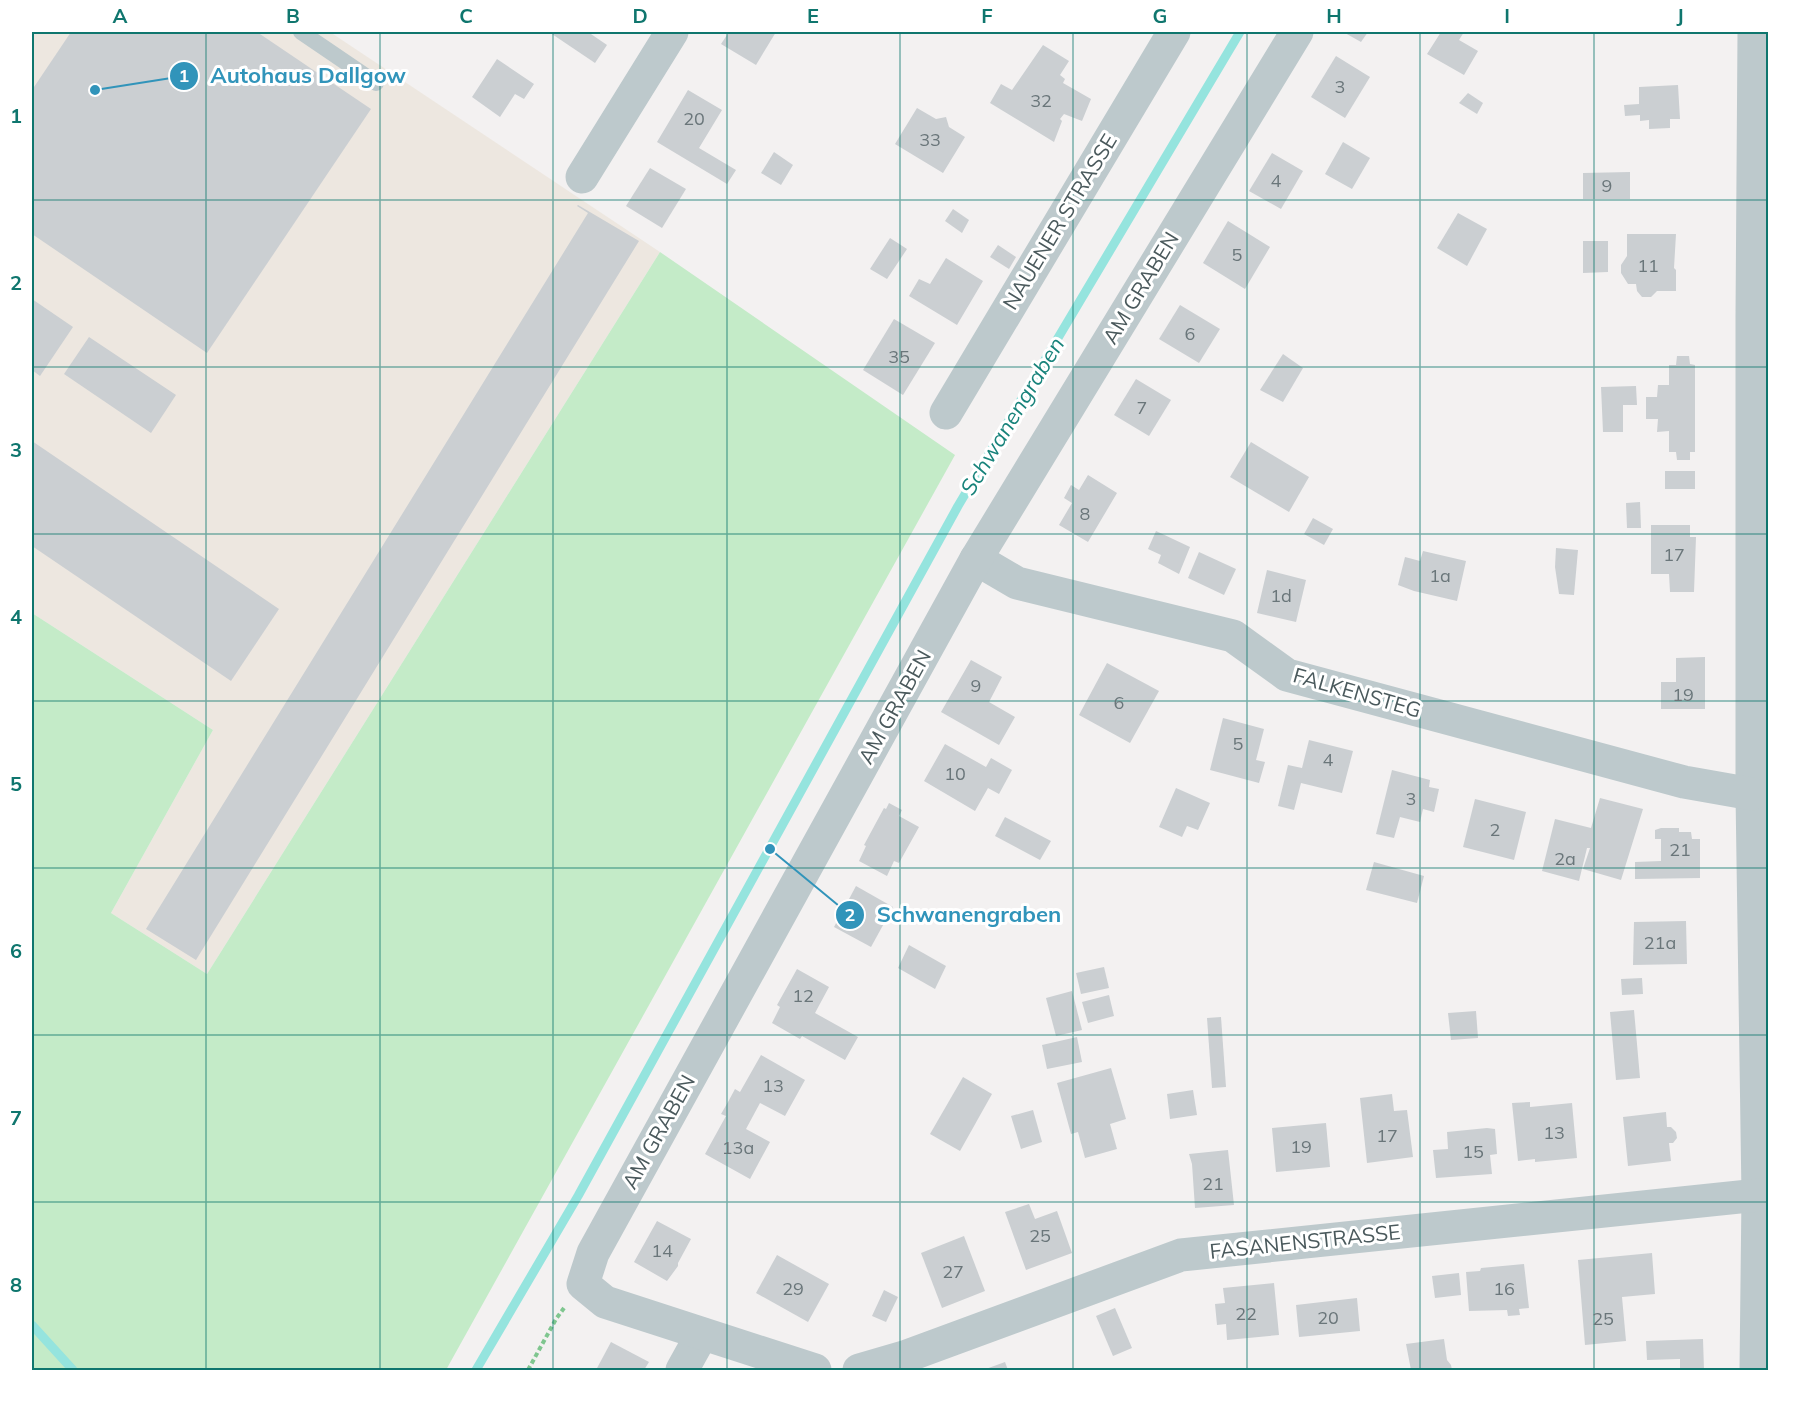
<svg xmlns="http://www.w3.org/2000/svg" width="1800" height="1402" font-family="Mulish,sans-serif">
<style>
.commercial{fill:#ede7e0}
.green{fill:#c4ebc8}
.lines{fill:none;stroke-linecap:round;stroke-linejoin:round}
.stream{stroke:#95e4de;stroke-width:9}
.building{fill:#cbcfd2}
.path{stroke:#7fc68f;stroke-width:4;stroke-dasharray:4.5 3;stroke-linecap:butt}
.service{stroke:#bdc9cc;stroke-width:16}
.minor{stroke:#bdc9cc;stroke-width:33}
.grid{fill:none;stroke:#0f766e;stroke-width:1.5;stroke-opacity:0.55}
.labels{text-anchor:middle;stroke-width:6;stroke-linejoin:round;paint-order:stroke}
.number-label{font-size:18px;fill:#6a767a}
.street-label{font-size:21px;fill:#4a595c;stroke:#fff}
.water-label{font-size:22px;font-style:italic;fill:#18837b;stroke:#fff}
.leader{fill:none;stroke:#3194ba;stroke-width:2}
.callout-dot{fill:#3194ba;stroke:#fff;stroke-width:2}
.mark-label{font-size:18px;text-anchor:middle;font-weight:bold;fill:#fff}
.callout-label{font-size:22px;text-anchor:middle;font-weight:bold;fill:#3194ba;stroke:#fff;stroke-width:6;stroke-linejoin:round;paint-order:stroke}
.neatline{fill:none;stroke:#0f766e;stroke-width:2}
.grid-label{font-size:20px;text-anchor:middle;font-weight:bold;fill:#0f766e}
</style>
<rect width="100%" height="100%" fill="#f3f1f1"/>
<path class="commercial" d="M 32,32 L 330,32 L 660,252 L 207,974 L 111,913 L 213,730 L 32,613 Z"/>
<path class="green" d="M 660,252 L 955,455 L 446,1370 L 32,1370 L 32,613 L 213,730 L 111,913 L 207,974 Z"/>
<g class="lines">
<g class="stream">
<path d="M 32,1325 L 73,1370"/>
<path d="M 476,1370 L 578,1196 L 958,506 L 1240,32"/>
</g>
</g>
<g class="building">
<path d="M 71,32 L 257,32 L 371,109 L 207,353 L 32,234 L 32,90 Z"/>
<path d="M 549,32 L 588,32 L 607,45 L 595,63 Z"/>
<path d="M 729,32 L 776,32 L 756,65 L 721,44 Z"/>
<path d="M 1346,32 L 1368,32 L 1361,42 L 1345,33 Z"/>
<path d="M 1441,32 L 1464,32 L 1459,40 L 1478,51 L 1464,75 L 1427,54 Z"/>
<path d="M 1043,45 L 1069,61 L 1060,75 L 1065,79 L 1063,83 L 1091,99 L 1082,121 L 1064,114 L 1060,119 L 1062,121 L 1054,142 L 990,103 L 1001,84 L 1012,90 Z"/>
<path d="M 1336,56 L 1370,77 L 1345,118 L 1311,97 Z"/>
<path d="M 497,59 L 534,84 L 524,99 L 515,94 L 500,117 L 472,97 Z"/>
<path d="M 1678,85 L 1680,119 L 1670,119 L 1670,128 L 1649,129 L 1649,120 L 1640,121 L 1640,115 L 1625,116 L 1624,105 L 1639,104 L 1639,87 Z"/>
<path d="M 688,90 L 722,110 L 699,148 L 736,170 L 727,184 L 657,142 Z"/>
<path d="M 1468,93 L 1483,103 L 1477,114 L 1459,103 Z"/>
<path d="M 917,108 L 936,119 L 946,117 L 949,127 L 965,137 L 943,173 L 895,144 Z"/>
<path d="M 1343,142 L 1370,158 L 1352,189 L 1325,174 Z"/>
<path d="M 774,152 L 793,165 L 781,185 L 761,173 Z"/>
<path d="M 1272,153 L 1303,171 L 1281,209 L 1249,191 Z"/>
<path d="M 650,168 L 686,189 L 662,228 L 626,206 Z"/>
<path d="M 1630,172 L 1630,199 L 1583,199 L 1583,173 Z"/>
<path d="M 578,205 L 639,241 L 196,960 L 146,929 L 588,213 L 577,206 Z"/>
<path d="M 953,209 L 969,220 L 962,233 L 945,221 Z"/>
<path d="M 1458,213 L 1487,229 L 1467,266 L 1437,248 Z"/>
<path d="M 1228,221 L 1270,247 L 1245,289 L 1203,263 Z"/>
<path d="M 1627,234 L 1676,234 L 1674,268 L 1676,270 L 1676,291 L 1657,291 L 1651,297 L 1642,297 L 1637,291 L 1636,284 L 1628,284 L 1621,273 L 1621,265 L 1627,256 Z"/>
<path d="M 890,238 L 907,249 L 887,279 L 870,269 Z"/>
<path d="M 1583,241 L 1608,241 L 1608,272 L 1583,273 Z"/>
<path d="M 998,245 L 1016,257 L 1009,269 L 990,257 Z"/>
<path d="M 946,258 L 983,281 L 957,325 L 909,296 L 919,279 L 930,284 Z"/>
<path d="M 32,299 L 73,327 L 40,376 L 32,370 Z"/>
<path d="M 1180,305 L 1220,329 L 1199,363 L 1159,339 Z"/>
<path d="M 894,319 L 935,343 L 903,395 L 863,370 Z"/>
<path d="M 89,337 L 176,395 L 151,433 L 64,374 Z"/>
<path d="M 1283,354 L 1303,368 L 1283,402 L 1260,390 Z"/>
<path d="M 1677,356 L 1689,356 L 1690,364 L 1695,365 L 1695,452 L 1690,452 L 1690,460 L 1677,460 L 1676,452 L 1669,452 L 1669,431 L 1657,432 L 1658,419 L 1646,419 L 1646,397 L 1657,397 L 1658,385 L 1669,385 L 1669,365 L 1676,365 Z"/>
<path d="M 1136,379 L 1171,400 L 1149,436 L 1114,415 Z"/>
<path d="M 1636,386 L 1637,405 L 1623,405 L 1623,432 L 1603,432 L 1601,387 Z"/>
<path d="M 32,441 L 279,609 L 231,681 L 32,546 Z"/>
<path d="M 1251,442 L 1309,477 L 1289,512 L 1230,477 Z"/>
<rect x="1665" y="471" width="30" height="18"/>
<path d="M 1088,475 L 1117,493 L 1088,542 L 1059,525 L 1072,503 L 1064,498 L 1071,485 L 1079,490 Z"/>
<path d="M 1640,502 L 1641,528 L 1627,528 L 1626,503 Z"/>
<path d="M 1313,518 L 1333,529 L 1324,545 L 1304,534 Z"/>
<path d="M 1651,525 L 1690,525 L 1690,537 L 1696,537 L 1694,592 L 1670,592 L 1669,574 L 1651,574 Z"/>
<path d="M 1156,531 L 1190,547 L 1179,574 L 1158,563 L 1161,555 L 1148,549 Z"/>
<path d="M 1556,548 L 1578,550 L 1574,595 L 1559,594 L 1555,567 Z"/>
<path d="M 1423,551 L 1466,561 L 1457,601 L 1414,591 L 1398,585 L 1405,557 L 1420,561 Z"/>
<path d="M 1199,552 L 1236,569 L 1224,595 L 1188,578 Z"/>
<path d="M 1267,570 L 1306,580 L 1296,622 L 1257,613 Z"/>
<path d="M 1705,657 L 1705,709 L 1661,709 L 1661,682 L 1676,682 L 1676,658 Z"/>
<path d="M 971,660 L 1002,677 L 989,702 L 1015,717 L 999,745 L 941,712 Z"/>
<path d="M 1107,663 L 1159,691 L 1130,743 L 1079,715 Z"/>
<path d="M 1223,718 L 1264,729 L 1256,760 L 1265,762 L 1259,783 L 1210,770 Z"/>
<path d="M 1309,740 L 1353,751 L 1342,793 L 1301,783 L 1294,810 L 1278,806 L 1288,765 L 1302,768 Z"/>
<path d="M 945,744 L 986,767 L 991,758 L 1012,770 L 999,794 L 988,788 L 975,811 L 924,781 Z"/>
<path d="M 1392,770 L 1430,780 L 1429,787 L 1439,789 L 1434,812 L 1423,809 L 1420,822 L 1400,817 L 1394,838 L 1376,834 Z"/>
<path d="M 1176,788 L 1210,803 L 1198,830 L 1187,826 L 1182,837 L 1159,827 Z"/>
<path d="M 1600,798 L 1643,809 L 1621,880 L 1583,869 L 1590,848 L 1587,848 L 1579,881 L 1542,871 L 1555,819 L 1591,828 Z"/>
<path d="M 1475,799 L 1526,812 L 1514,860 L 1463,847 Z"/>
<path d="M 889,803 L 902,810 L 899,816 L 919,827 L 899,863 L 894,861 L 887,876 L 859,861 L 866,846 L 864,845 L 884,808 L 886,809 Z"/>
<path d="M 1005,817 L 1051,841 L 1040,860 L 995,836 Z"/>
<path d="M 1661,828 L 1679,828 L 1679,832 L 1691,832 L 1692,839 L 1700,839 L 1700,878 L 1635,879 L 1635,862 L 1661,861 L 1661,839 L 1655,839 L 1655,830 Z"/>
<path d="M 1374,862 L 1424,876 L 1417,903 L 1366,890 Z"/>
<path d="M 856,886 L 893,907 L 871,947 L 834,927 Z"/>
<path d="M 1686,921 L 1687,964 L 1633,965 L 1634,922 Z"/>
<path d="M 909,945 L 946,966 L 935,989 L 898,968 Z"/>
<path d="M 1104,967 L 1109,988 L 1081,994 L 1076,973 Z"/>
<path d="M 797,969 L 829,987 L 815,1013 L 858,1037 L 845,1060 L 802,1036 L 800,1039 L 772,1023 L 780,1007 L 777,1005 Z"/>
<path d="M 1642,978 L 1643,994 L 1622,995 L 1621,979 Z"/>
<path d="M 1072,991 L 1082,1030 L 1056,1036 L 1046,998 Z"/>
<path d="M 1109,995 L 1114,1016 L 1088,1023 L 1082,1002 Z"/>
<path d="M 1634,1010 L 1640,1078 L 1616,1080 L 1610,1012 Z"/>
<path d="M 1476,1011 L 1478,1038 L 1451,1040 L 1448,1013 Z"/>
<path d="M 1221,1017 L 1226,1087 L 1212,1088 L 1207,1018 Z"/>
<path d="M 1077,1037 L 1082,1062 L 1047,1069 L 1042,1045 Z"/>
<path d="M 761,1055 L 805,1080 L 785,1116 L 760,1103 L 746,1129 L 770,1142 L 750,1179 L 705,1154 L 726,1116 L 721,1114 L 728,1102 L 735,1089 L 740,1092 Z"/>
<path d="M 1111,1068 L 1126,1119 L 1110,1124 L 1117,1149 L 1085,1158 L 1078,1132 L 1071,1134 L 1057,1083 Z"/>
<path d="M 963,1077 L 992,1094 L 960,1151 L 930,1134 Z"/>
<path d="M 1193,1090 L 1197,1115 L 1170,1119 L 1167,1094 Z"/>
<path d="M 1392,1094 L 1394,1111 L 1407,1110 L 1413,1157 L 1367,1163 L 1360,1098 Z"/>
<path d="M 1530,1102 L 1530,1107 L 1572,1103 L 1577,1158 L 1535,1162 L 1535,1159 L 1518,1161 L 1512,1103 Z"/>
<path d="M 1033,1110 L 1042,1142 L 1021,1149 L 1011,1116 Z"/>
<path d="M 1666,1112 L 1667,1127 L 1671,1127 L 1676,1132 L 1677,1138 L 1673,1143 L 1669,1143 L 1671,1161 L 1628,1166 L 1623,1117 Z"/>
<path d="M 1326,1123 L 1330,1167 L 1276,1172 L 1272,1128 Z"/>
<path d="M 1487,1128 L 1495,1129 L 1497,1154 L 1490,1155 L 1492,1174 L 1436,1178 L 1433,1150 L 1448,1149 L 1447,1132 Z"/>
<path d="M 1228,1150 L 1234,1205 L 1195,1208 L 1192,1164 L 1189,1154 Z"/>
<path d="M 1029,1204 L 1035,1219 L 1057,1211 L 1072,1253 L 1026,1270 L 1005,1212 Z"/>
<path d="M 657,1221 L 691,1239 L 678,1263 L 678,1266 L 667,1281 L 634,1262 Z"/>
<path d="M 964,1236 L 985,1291 L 942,1308 L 921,1253 Z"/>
<path d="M 1652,1253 L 1655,1294 L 1622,1297 L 1626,1341 L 1585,1345 L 1578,1260 Z"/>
<path d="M 777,1255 L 829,1284 L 808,1322 L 756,1293 Z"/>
<path d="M 1524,1264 L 1529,1308 L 1519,1309 L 1520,1315 L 1508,1316 L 1507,1310 L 1469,1311 L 1466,1272 L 1480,1271 L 1481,1268 Z"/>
<path d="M 1459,1273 L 1461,1295 L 1435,1298 L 1432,1276 Z"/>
<path d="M 1274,1283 L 1279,1335 L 1227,1340 L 1226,1324 L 1217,1325 L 1215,1304 L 1225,1303 L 1223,1288 Z"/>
<path d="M 884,1290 L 898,1297 L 886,1322 L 872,1316 Z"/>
<path d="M 1357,1298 L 1360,1331 L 1299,1337 L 1296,1305 Z"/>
<path d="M 1115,1308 L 1132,1348 L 1113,1356 L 1096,1316 Z"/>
<path d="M 1444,1339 L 1447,1360 L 1451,1365 L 1452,1370 L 1411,1370 L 1406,1344 Z"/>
<path d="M 1703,1339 L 1704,1370 L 1680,1370 L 1680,1359 L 1647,1360 L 1646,1341 Z"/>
<path d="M 611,1342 L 649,1362 L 644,1370 L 596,1370 Z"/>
<path d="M 1005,1362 L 1008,1370 L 983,1370 Z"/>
</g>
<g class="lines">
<path class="path" d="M 528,1370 L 556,1319 L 564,1308"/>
<path class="service" d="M 301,32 L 376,83"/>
<g class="minor">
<path d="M 1754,32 L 1752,317 L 1752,794 L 1758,1195 L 1756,1370"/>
<path d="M 582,177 L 672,32"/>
<path d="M 946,413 L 1174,32"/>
<path d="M 976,559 L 1017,583 L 1233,636 L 1287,675 L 1684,782 L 1752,794"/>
<path d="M 682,1370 L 702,1334"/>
<path d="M 815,1370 L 605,1302 L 583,1284 L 593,1253 L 976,559 L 1297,32"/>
<path d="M 859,1370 L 907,1356 L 1181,1255 L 1768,1194"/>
</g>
</g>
<path class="grid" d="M 206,32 L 206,1370M 380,32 L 380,1370M 553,32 L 553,1370M 727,32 L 727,1370M 900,32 L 900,1370M 1073,32 L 1073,1370M 1247,32 L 1247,1370M 1420,32 L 1420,1370M 1594,32 L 1594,1370M 32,200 L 1768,200M 32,367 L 1768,367M 32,534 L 1768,534M 32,701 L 1768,701M 32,868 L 1768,868M 32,1035 L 1768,1035M 32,1202 L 1768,1202"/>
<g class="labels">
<g class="number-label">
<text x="1340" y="93">3</text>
<text x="1041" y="107">32</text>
<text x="694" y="125">20</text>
<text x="930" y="146">33</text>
<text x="1276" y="187">4</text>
<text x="1607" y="192">9</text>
<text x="1237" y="261">5</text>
<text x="1648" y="272">11</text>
<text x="1190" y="340">6</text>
<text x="899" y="363">35</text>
<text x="1142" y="414">7</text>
<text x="1085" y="520">8</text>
<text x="1674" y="561">17</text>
<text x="1440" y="582">1a</text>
<text x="1281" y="602">1d</text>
<text x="976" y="692">9</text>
<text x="1683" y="701">19</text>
<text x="1119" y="709">6</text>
<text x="1238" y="750">5</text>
<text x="1328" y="766">4</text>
<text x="955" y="780">10</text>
<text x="1411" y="805">3</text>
<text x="1495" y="836">2</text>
<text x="1680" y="856">21</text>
<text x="1565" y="865">2a</text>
<text x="1660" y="949">21a</text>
<text x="803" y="1002">12</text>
<text x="773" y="1092">13</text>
<text x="1554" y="1139">13</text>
<text x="1387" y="1142">17</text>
<text x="1301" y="1153">19</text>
<text x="738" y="1154">13a</text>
<text x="1473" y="1158">15</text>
<text x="1213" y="1190">21</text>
<text x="1040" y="1242">25</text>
<text x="662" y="1257">14</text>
<text x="953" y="1278">27</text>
<text x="793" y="1295">29</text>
<text x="1504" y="1295">16</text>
<text x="1246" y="1320">22</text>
<text x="1328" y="1324">20</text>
<text x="1603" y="1325">25</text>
</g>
<g class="street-label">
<text transform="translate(1060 222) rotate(-59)" y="7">NAUENER STRASSE</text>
<text transform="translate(1141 288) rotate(-59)" y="7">AM GRABEN</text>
<text transform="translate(1357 693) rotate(16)" y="7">FALKENSTEG</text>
<text transform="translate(895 707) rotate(-61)" y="7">AM GRABEN</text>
<text transform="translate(659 1132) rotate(-61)" y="7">AM GRABEN</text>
<text transform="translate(1305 1242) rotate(-6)" y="7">FASANENSTRASSE</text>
</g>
<g class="water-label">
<text transform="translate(1012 416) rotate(-59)" y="8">Schwanengraben</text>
</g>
</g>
<path class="leader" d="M95 90L184 76M770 849L850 915"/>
<g class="callout-dot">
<circle cx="95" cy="90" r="6"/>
<circle cx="770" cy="849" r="6"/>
<circle cx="184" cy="76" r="15"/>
<circle cx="850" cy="915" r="15"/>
</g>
<g class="mark-label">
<text x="184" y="82">1</text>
<text x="850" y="921">2</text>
</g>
<g class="callout-label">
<text x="308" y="83">Autohaus Dallgow</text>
<text x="969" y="922">Schwanengraben</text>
</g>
<rect width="1800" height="1402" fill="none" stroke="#ffffff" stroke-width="66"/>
<rect x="33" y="33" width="1734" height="1336" class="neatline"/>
<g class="grid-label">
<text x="120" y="23">A</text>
<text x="293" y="23">B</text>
<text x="466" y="23">C</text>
<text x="640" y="23">D</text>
<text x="813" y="23">E</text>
<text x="987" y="23">F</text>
<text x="1160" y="23">G</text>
<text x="1334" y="23">H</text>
<text x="1507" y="23">I</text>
<text x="1680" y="23">J</text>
<text x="16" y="123">1</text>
<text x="16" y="290">2</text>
<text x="16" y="457">3</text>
<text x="16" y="624">4</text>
<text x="16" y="791">5</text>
<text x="16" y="958">6</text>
<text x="16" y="1125">7</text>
<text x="16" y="1292">8</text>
</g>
</svg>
